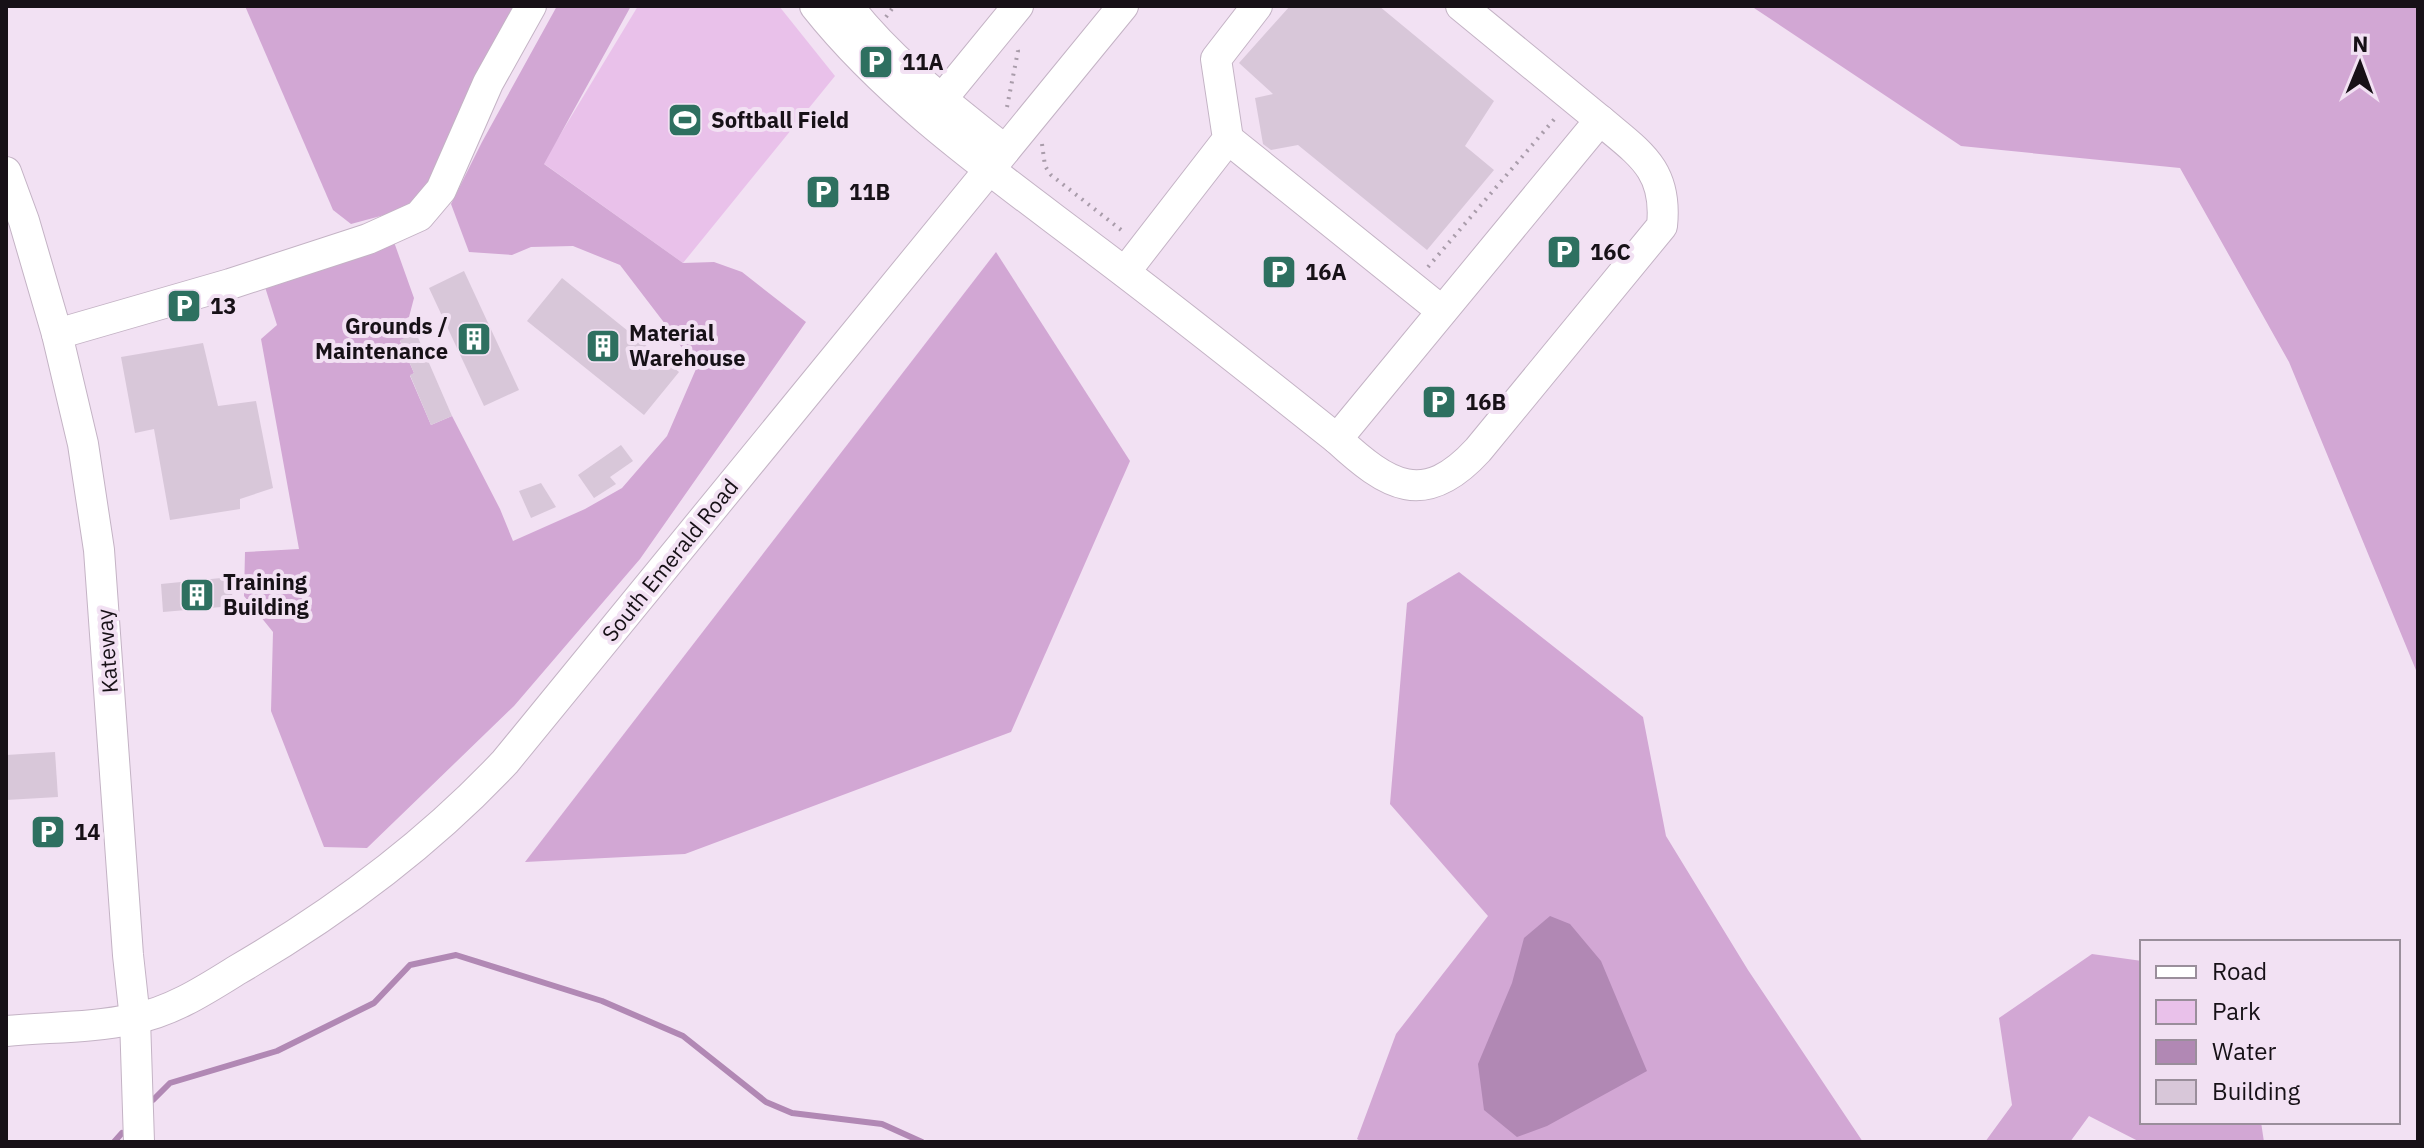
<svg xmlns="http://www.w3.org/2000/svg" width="2424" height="1148" font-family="'IBM Plex Sans',sans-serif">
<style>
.green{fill:#e9c1ea}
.forest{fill:#d2a7d4}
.water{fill:#b188b4}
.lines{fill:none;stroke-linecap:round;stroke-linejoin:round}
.stream{stroke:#b188b4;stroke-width:6}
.building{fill:#d8c7d9}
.minor-casing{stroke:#c4b3c5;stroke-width:32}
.path{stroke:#a99caa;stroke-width:4;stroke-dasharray:2 6;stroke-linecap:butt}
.minor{stroke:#fff;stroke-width:30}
.labels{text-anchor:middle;stroke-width:8;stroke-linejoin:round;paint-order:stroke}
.poi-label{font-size:22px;font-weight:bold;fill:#171117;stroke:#f2e1f3;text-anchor:start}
.street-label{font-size:22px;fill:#171117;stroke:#f2e1f3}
</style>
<rect width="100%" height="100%" fill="#f2e1f3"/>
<path class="green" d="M 638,6 L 779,6 L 835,76 L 683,263 L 543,163 Z"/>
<g class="forest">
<path d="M 245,6 L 515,6 L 429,180 L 414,207 L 351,224 L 333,210 Z"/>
<path d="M 557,6 L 631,6 L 544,164 L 683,263 L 714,262 L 742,272 L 806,322 L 640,559 L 514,706 L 367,848 L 324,847 L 271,711 L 273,632 L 244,596 L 245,552 L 299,549 L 261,339 L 277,325 L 265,287 L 394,242 L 414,298 L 409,317 L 400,321 L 407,337 L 400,341 L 414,373 L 410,376 L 431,425 L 452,416 L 500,509 L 513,541 L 585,509 L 622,488 L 667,436 L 696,369 L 672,333 L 620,265 L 573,246 L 531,247 L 512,255 L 469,252 L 451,204 L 482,142 Z"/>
<path d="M 1751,6 L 2418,6 L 2418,675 L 2289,362 L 2180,168 L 1961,146 Z"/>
<path d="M 996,252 L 1130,461 L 1011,732 L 685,854 L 525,862 Z"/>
<path d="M 1459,572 L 1643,717 L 1666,836 L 1748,970 L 1863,1142 L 1362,1142 L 1357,1139 L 1396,1034 L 1488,916 L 1390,804 L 1407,603 Z"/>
<path d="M 2092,954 L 2142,961 L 2142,1122 L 2261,1122 L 2264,1142 L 2140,1142 L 2089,1116 L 2070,1142 L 1985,1142 L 2012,1105 L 1999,1018 Z"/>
</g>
<path class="water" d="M 1550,916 L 1570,924 L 1601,961 L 1647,1071 L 1547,1126 L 1517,1137 L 1484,1110 L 1478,1064 L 1512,983 L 1524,938 Z"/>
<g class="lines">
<g class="stream">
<path d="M 153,1100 L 170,1083 L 277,1051 L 374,1003 L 410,965 L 456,955 L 602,1001 L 683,1036 L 766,1102 L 792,1113 L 882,1124 L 922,1142"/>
<path d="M 114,1142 L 122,1133"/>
</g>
</g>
<g class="building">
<path d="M 1290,6 L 1379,6 L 1494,101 L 1465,146 L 1494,170 L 1427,250 L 1298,145 L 1271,150 L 1263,144 L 1255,98 L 1273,94 L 1239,63 Z"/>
<path d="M 464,271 L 519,390 L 484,406 L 429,288 Z"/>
<path d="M 562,278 L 679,372 L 644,415 L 527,321 Z"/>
<path d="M 416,333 L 452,416 L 431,425 L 410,375 L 414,373 L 400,340 Z"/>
<path d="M 203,343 L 218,406 L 256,401 L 273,488 L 240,499 L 240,509 L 170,520 L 154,429 L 135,433 L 121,357 Z"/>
<path d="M 621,445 L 633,461 L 610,477 L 616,484 L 594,498 L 578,475 Z"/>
<path d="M 541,483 L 556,507 L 531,518 L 519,491 Z"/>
<path d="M 231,577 L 233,606 L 163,612 L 161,584 Z"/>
<path d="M 55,752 L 58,797 L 6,800 L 6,755 Z"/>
</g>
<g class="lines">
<g class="minor-casing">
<g id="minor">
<path d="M 815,6 C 891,102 1001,178 1098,252 C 1179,313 1258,376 1337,439 L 1600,120 L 1461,6"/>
<path d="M 848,6 C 891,62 950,106 1005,150"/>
<path d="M 928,116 L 1018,6"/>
<path d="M 1228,139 L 1442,311"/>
<path d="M 6,172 L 24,221 L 57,334 L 83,444 L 99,550 L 128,955 L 135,1019 L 139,1142"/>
<path d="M 1125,272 L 1228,139 L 1216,59 L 1257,6"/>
<path d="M 57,334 L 230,284 L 368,239 L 419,216 L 441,190 L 488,83 L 531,6"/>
<path d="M 1337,439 C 1388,486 1424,509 1478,450 L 1662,226 C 1668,169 1639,153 1600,120"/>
<path d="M 6,1031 C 48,1027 92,1028 133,1019 C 171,1012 205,990 237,970 C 335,913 427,845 505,762 L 1123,6"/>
</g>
</g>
<g class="path">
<path d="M 886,17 L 894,6"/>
<path d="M 1007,107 L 1018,51 L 1016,45"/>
<path d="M 1042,144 L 1045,166 L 1051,175 L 1125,233"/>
<path d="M 1428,267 L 1557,116"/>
</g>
<use href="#minor" class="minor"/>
</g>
<defs>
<g id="parking-square" transform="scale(1.8)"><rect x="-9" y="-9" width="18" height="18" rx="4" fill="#2e7060" stroke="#f2e1f3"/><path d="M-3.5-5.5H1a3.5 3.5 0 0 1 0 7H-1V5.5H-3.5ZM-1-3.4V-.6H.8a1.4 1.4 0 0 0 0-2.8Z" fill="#fff"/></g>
<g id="stadium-square" transform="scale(1.8)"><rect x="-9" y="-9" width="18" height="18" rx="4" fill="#2e7060" stroke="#f2e1f3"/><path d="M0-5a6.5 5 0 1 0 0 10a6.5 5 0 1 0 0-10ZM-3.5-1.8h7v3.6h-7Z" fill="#fff"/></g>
<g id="building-square" transform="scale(1.8)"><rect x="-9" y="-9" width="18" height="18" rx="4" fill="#2e7060" stroke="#f2e1f3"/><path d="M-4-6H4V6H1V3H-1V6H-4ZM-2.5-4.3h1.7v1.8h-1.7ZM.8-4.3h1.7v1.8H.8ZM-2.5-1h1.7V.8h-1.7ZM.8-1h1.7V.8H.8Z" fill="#fff"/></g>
</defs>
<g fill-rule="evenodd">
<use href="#parking-square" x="876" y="62"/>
<use href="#stadium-square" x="685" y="120"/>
<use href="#parking-square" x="823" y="192"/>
<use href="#parking-square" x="1564" y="252"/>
<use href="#parking-square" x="1279" y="272"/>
<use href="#parking-square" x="184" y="306"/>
<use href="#building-square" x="474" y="339"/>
<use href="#building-square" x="603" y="346"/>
<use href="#parking-square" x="1439" y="402"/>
<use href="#building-square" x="197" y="595"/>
<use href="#parking-square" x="48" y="832"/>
</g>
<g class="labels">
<g class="poi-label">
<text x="902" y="70">11A</text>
<text x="711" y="128">Softball Field</text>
<text x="849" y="200">11B</text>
<text x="1590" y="260">16C</text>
<text x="1305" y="280">16A</text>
<text x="210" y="314">13</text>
<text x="448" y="334" text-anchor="end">Grounds /<tspan x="448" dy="25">Maintenance</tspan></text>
<text x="629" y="341">Material<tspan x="629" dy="25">Warehouse</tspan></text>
<text x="1465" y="410">16B</text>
<text x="223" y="590">Training<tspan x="223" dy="25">Building</tspan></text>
<text x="74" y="840">14</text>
</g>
<g class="street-label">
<text transform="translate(670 560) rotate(-51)" y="8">South Emerald Road</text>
<text transform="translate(107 651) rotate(-94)" y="8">Kateway</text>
</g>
</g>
<rect width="2424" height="1148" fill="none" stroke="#171117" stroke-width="16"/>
<rect x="2140" y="940" width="260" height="184" fill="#f2e1f3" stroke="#9a8e9b" stroke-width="2"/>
<rect x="2156" y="966" width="40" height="12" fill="#ffffff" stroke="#9a8e9b" stroke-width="2"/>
<text x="2212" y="980" font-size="24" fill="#171117">Road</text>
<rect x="2156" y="1000" width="40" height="24" fill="#e9c1ea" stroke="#9a8e9b" stroke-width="2"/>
<text x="2212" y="1020" font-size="24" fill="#171117">Park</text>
<rect x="2156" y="1040" width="40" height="24" fill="#b188b4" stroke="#9a8e9b" stroke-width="2"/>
<text x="2212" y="1060" font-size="24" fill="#171117">Water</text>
<rect x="2156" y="1080" width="40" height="24" fill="#d8c7d9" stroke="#9a8e9b" stroke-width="2"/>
<text x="2212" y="1100" font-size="24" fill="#171117">Building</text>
<g transform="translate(2360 64) rotate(1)" stroke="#f2e1f3" stroke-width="6" paint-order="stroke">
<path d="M0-6L14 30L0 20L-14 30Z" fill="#171117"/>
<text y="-12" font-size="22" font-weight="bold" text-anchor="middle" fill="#171117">N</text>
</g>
</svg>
